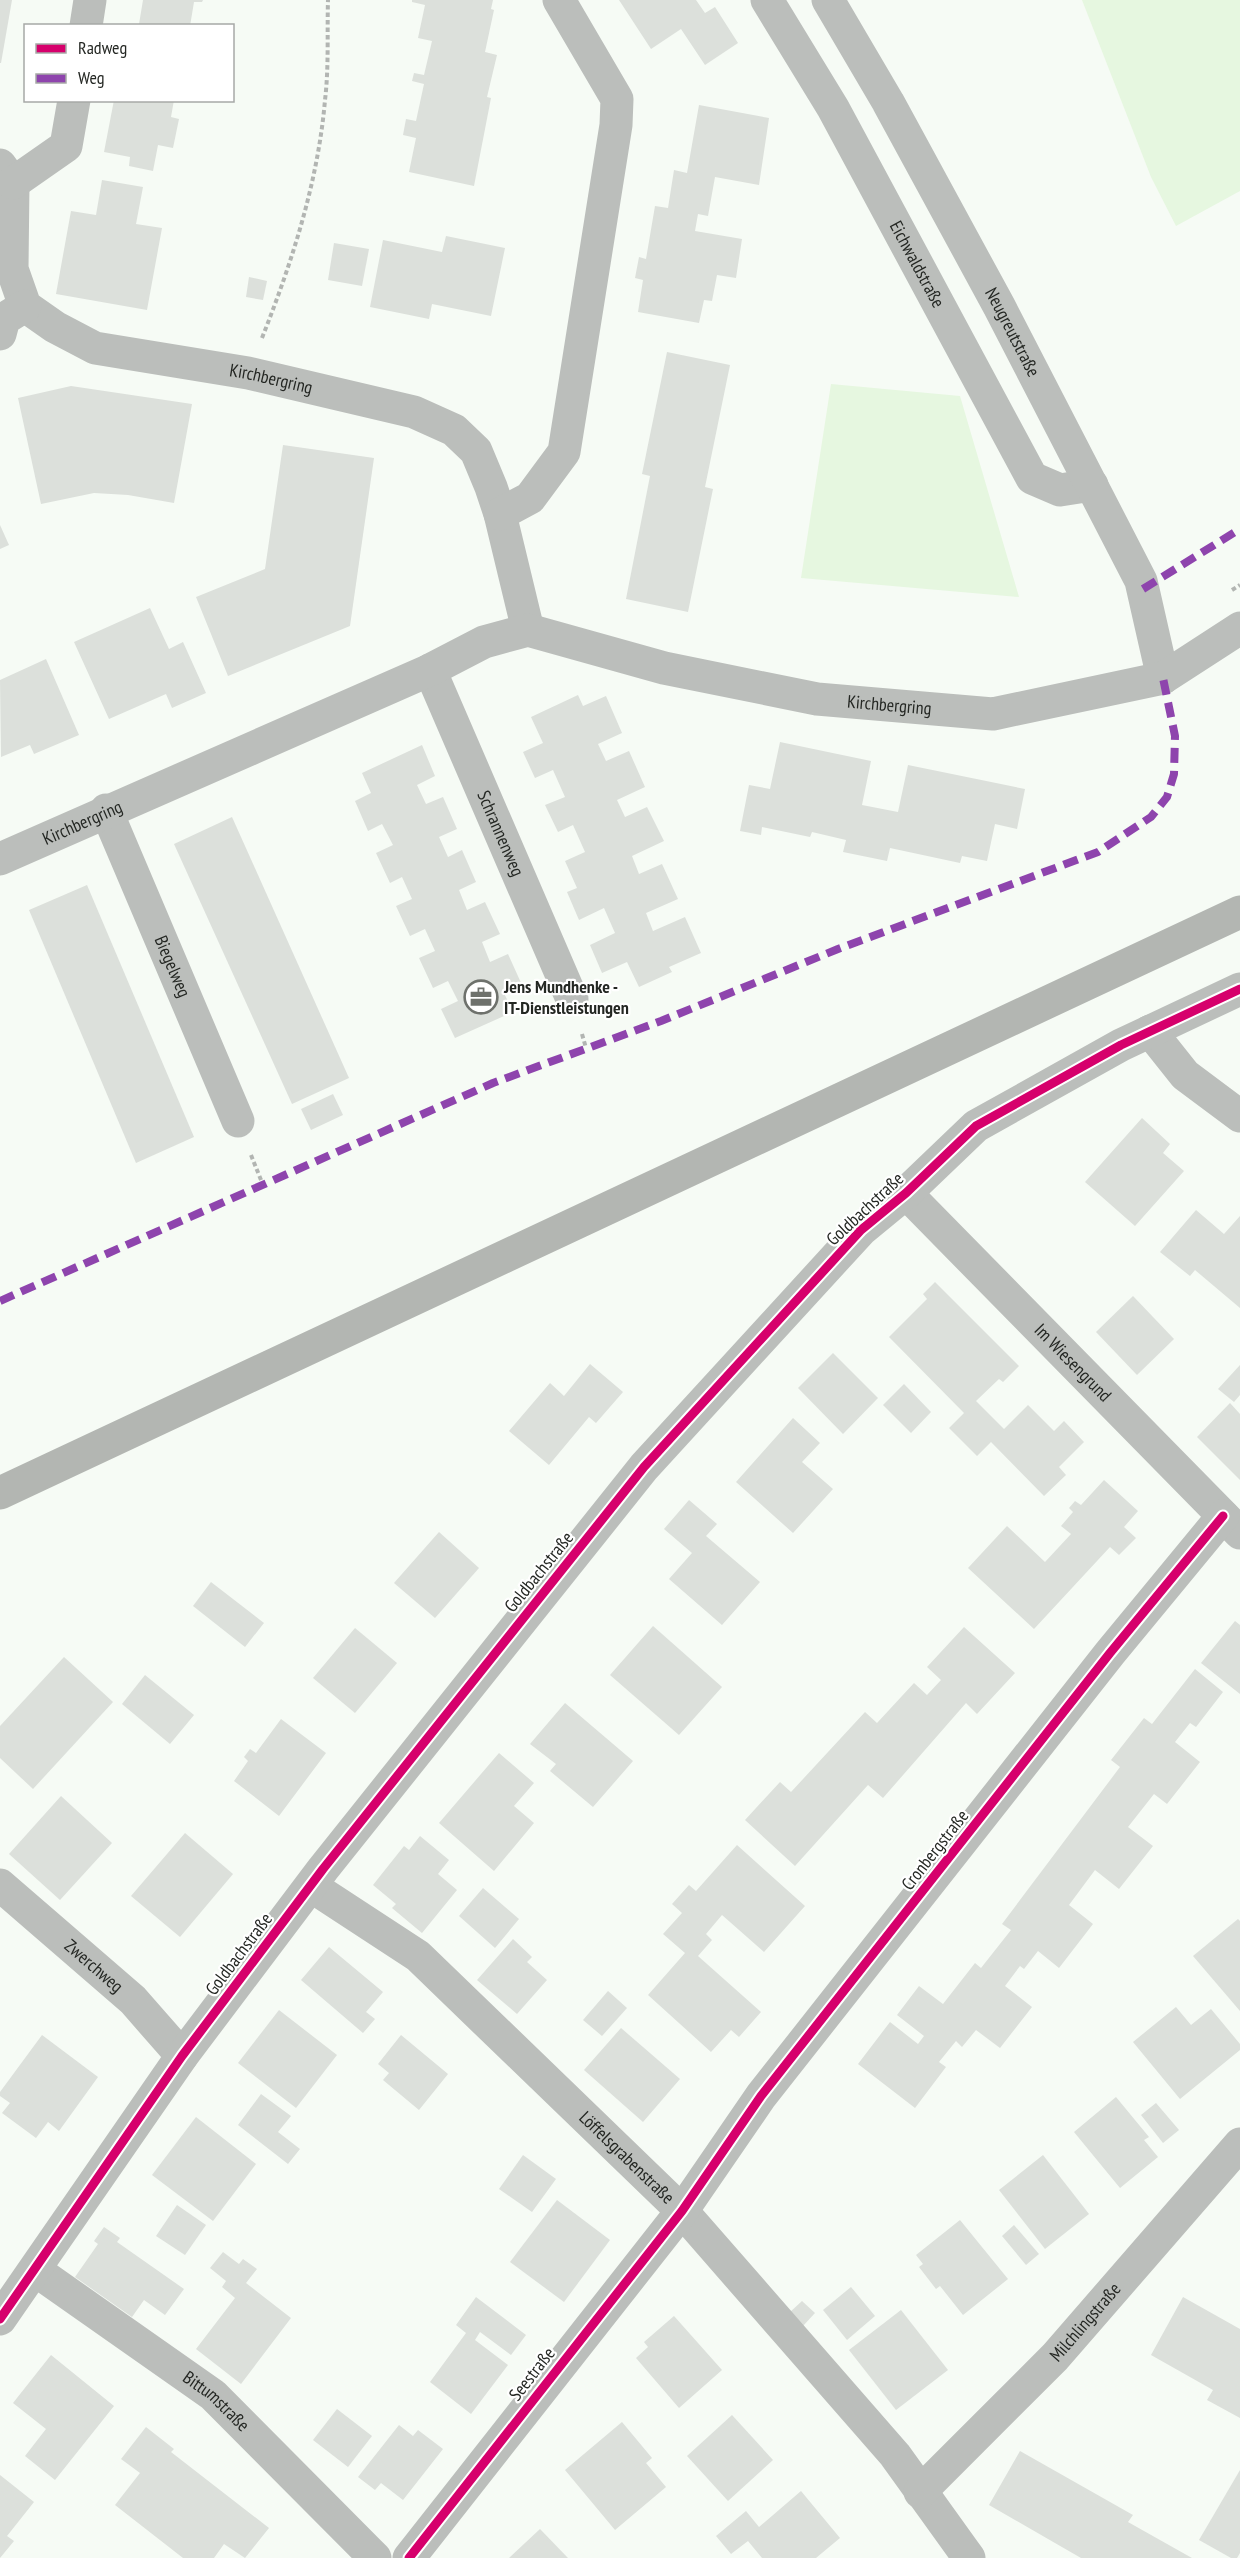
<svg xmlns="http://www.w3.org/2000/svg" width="1240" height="2558" font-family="'PT Sans Narrow',sans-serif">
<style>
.green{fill:#e6f7e0}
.building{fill:#dce0db}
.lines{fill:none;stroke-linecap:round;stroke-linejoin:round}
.path{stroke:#b2b5b2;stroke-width:4;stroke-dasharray:4.5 3;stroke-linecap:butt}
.minor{stroke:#bbbebb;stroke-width:33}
.major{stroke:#b3b6b2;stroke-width:33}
.quiet{stroke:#8e44ad;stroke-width:8;stroke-dasharray:15 8;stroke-linecap:butt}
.cycleway-casing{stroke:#fff;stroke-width:13}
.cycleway{stroke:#d6006c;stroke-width:9}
.labels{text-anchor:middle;stroke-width:4.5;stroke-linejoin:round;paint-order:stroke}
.street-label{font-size:18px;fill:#242723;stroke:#fff}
.poi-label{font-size:18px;font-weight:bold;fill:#242723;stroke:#fff;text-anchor:start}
</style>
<rect width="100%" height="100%" fill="#f6fbf5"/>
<g class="green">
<path d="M 1082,0 L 1240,0 L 1240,191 L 1176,226 L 1151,177 Z"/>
<path d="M 831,384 L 960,396 L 1019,597 L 801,578 Z"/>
</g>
<g class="building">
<path d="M 0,0 L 12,0 L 1,63 L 0,63 Z"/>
<path d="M 143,0 L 203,0 L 202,2 L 194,2 L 190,26 L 139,24 Z"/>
<path d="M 412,0 L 493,0 L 491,9 L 494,10 L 485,52 L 497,55 L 487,97 L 491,98 L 474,186 L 409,172 L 416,138 L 403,135 L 406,119 L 416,121 L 424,84 L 412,81 L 414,73 L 424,75 L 432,41 L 418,38 L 425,5 L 412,2 Z"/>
<path d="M 619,0 L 696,0 L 705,13 L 715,7 L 738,43 L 705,65 L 681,29 L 651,49 Z"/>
<path d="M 114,100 L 174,100 L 171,117 L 179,119 L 173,148 L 158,145 L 153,171 L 129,166 L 130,157 L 104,152 Z"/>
<path d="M 699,105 L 769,118 L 759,185 L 715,177 L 708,216 L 698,214 L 695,231 L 742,239 L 736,278 L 717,275 L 712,301 L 704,300 L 699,323 L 638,312 L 643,280 L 635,278 L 639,257 L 646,259 L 655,206 L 668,208 L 674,170 L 687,173 Z"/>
<path d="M 102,180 L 143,187 L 136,224 L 162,228 L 147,310 L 56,294 L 71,211 L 96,215 Z"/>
<path d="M 446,236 L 505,248 L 491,316 L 432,304 L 429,319 L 370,307 L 383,240 L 442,252 Z"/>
<path d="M 334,243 L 369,249 L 362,286 L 328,280 Z"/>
<path d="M 249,277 L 267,281 L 263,300 L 246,297 Z"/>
<path d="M 667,352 L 730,365 L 705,487 L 713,489 L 688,612 L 626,599 L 650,476 L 642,474 Z"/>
<path d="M 71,386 L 192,404 L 174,503 L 128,495 L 94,493 L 41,504 L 18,398 Z"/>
<path d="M 283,445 L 374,458 L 350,626 L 228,676 L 196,597 L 265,569 Z"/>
<path d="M 0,525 L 9,545 L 0,549 Z"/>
<path d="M 150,608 L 169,649 L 183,642 L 206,693 L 172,708 L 166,694 L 109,719 L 74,642 Z"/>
<path d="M 46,659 L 79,735 L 34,754 L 30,745 L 1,757 L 0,680 Z"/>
<path d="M 578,695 L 583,706 L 606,696 L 622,733 L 598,744 L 606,761 L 629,751 L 645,787 L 617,800 L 625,817 L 647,807 L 664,841 L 632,856 L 639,874 L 662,864 L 678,899 L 646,913 L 653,931 L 685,917 L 701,953 L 669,967 L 672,972 L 639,987 L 627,962 L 602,973 L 590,945 L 615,933 L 604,908 L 579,920 L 567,892 L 577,888 L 565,861 L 585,852 L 573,825 L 558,832 L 545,805 L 565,797 L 553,770 L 535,778 L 523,752 L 543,743 L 531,717 Z"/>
<path d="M 780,742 L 871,761 L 862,805 L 898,812 L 908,765 L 1025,789 L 1017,829 L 995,824 L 987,861 L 962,856 L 960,863 L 890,848 L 887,861 L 843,852 L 846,840 L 812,832 L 810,837 L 762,827 L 761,835 L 740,831 L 749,785 L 770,789 Z"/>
<path d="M 422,745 L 435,776 L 417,785 L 426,804 L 443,797 L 457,829 L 439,837 L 448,857 L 462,850 L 476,882 L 459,890 L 467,910 L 485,902 L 500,934 L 482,942 L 490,962 L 508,954 L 522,985 L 504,993 L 513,1012 L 455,1038 L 441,1009 L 458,1001 L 448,981 L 433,988 L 419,958 L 435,951 L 425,929 L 410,936 L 396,906 L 412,899 L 402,877 L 390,883 L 376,853 L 393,845 L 382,824 L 368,831 L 355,801 L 371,793 L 362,773 Z"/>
<path d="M 232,817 L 349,1078 L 292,1104 L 174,844 Z"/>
<path d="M 87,885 L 194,1137 L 136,1163 L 29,910 Z"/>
<path d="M 333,1094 L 343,1115 L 311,1130 L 301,1109 Z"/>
<path d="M 1142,1118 L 1170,1144 L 1163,1153 L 1184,1171 L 1135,1226 L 1085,1182 Z"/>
<path d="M 1196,1210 L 1224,1234 L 1240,1216 L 1240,1308 L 1195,1270 L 1190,1276 L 1160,1252 Z"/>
<path d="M 935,1282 L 1019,1366 L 1003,1382 L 999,1379 L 976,1401 L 1004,1429 L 1028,1405 L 1054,1431 L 1064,1421 L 1084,1442 L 1059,1467 L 1066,1475 L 1044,1496 L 991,1442 L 977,1456 L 949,1428 L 964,1413 L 889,1337 L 927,1299 L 923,1294 Z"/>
<path d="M 1133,1296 L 1174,1339 L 1137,1375 L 1096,1332 Z"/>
<path d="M 833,1353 L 878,1398 L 843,1434 L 798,1388 Z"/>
<path d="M 590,1364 L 623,1392 L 596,1423 L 589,1417 L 549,1465 L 509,1431 L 550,1383 L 564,1396 Z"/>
<path d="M 1240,1365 L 1240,1395 L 1234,1402 L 1218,1389 Z"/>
<path d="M 904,1384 L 931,1412 L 911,1433 L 883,1405 Z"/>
<path d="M 1230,1403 L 1240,1414 L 1240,1480 L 1197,1437 Z"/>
<path d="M 793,1418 L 820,1443 L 802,1462 L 833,1489 L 793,1533 L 736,1482 Z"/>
<path d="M 1104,1480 L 1138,1511 L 1124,1527 L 1136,1538 L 1119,1555 L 1110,1547 L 1034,1629 L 968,1568 L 1007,1526 L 1045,1562 L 1071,1534 L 1061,1526 L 1073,1512 L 1069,1508 L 1075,1501 L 1081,1505 Z"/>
<path d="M 689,1500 L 717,1524 L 706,1536 L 760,1582 L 722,1625 L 669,1579 L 692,1553 L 664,1529 Z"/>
<path d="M 439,1532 L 479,1568 L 435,1618 L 394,1583 Z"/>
<path d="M 211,1582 L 264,1623 L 245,1647 L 193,1606 Z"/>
<path d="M 1235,1621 L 1240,1625 L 1240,1694 L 1201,1663 Z"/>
<path d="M 653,1626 L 722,1687 L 679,1735 L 610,1675 Z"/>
<path d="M 964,1627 L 1015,1673 L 977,1714 L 966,1703 L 883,1798 L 868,1785 L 795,1866 L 745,1820 L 780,1782 L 791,1792 L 865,1712 L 877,1723 L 914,1683 L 927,1695 L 941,1680 L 927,1667 Z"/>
<path d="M 355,1628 L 397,1663 L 355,1713 L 313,1678 Z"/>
<path d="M 64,1657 L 113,1702 L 33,1789 L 0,1758 L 0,1726 Z"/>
<path d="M 1195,1669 L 1223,1692 L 1196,1727 L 1190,1723 L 1175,1742 L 1200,1762 L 1167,1804 L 1154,1794 L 1128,1827 L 1153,1846 L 1119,1889 L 1095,1870 L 1069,1905 L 1093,1924 L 1059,1968 L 1038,1951 L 1024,1969 L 1020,1966 L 1005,1986 L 1032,2007 L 1000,2048 L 976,2030 L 962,2047 L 956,2041 L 939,2062 L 946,2067 L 915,2108 L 858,2064 L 890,2022 L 918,2044 L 924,2036 L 897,2015 L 919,1986 L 943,2004 L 975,1963 L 981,1968 L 1011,1930 L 1002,1924 L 1120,1767 L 1111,1760 L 1144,1718 L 1152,1724 Z"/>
<path d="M 145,1675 L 194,1715 L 170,1744 L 122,1704 Z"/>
<path d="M 565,1703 L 633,1761 L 593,1807 L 550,1771 L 556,1764 L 530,1744 Z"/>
<path d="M 281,1719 L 326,1753 L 279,1816 L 234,1781 L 248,1761 L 244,1757 L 250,1749 L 256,1753 Z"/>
<path d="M 499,1753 L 534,1783 L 514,1806 L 534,1823 L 494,1871 L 439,1823 Z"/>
<path d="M 61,1796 L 112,1843 L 60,1900 L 9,1854 Z"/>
<path d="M 185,1833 L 233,1874 L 180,1937 L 131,1896 Z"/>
<path d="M 420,1836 L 449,1860 L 438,1874 L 457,1890 L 422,1933 L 392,1908 L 396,1904 L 373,1885 L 404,1846 L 409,1850 Z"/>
<path d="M 737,1845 L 805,1906 L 764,1952 L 722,1915 L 706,1934 L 712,1940 L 698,1956 L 761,2012 L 739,2037 L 731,2030 L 711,2052 L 648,1995 L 685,1953 L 663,1934 L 682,1913 L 672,1904 L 689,1885 L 696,1891 Z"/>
<path d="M 483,1888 L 519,1919 L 495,1948 L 459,1916 Z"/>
<path d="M 1238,1919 L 1240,1921 L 1240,2011 L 1193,1956 Z"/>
<path d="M 513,1939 L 532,1957 L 527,1962 L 547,1980 L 517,2014 L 477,1980 Z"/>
<path d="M 329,1947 L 383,1992 L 366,2012 L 375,2019 L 363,2033 L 301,1980 Z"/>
<path d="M 608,1991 L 627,2008 L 602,2036 L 583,2020 Z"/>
<path d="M 1176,2007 L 1191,2025 L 1211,2009 L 1240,2044 L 1240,2050 L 1180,2099 L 1133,2042 Z"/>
<path d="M 279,2010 L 337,2055 L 296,2108 L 238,2063 Z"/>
<path d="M 621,2028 L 680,2079 L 643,2122 L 584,2070 Z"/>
<path d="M 42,2035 L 98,2077 L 59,2131 L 48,2122 L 36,2138 L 2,2113 L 10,2103 L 0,2096 L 0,2092 Z"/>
<path d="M 401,2035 L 448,2074 L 419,2110 L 383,2080 L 389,2073 L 378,2064 Z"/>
<path d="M 261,2094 L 291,2116 L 278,2132 L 300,2149 L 288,2164 L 238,2125 Z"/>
<path d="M 1116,2097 L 1149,2137 L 1144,2140 L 1158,2157 L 1120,2188 L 1074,2132 Z"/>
<path d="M 1156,2103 L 1179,2130 L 1163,2143 L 1141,2115 Z"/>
<path d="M 196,2117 L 256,2164 L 213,2221 L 152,2175 Z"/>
<path d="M 523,2155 L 556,2179 L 532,2212 L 499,2189 Z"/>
<path d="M 1043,2155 L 1089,2214 L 1045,2249 L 999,2190 Z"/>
<path d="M 557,2200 L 610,2240 L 564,2302 L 510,2262 Z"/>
<path d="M 177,2205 L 206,2225 L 185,2255 L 156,2236 Z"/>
<path d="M 960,2220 L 1008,2279 L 963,2315 L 940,2286 L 936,2289 L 919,2267 L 923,2264 L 916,2255 Z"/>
<path d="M 1014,2225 L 1039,2254 L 1026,2265 L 1002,2236 Z"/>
<path d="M 104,2227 L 120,2238 L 117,2242 L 184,2289 L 165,2315 L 144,2300 L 132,2317 L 75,2277 L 98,2244 L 94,2241 Z"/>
<path d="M 223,2252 L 239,2264 L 243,2259 L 257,2269 L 246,2283 L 291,2318 L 241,2384 L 196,2349 L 235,2298 L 222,2287 L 226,2281 L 210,2268 Z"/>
<path d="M 851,2287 L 875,2316 L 847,2340 L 823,2310 Z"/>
<path d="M 476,2297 L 526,2335 L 511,2355 L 480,2332 L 475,2340 L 508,2365 L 471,2414 L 430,2382 L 466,2333 L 456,2325 Z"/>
<path d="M 1183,2297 L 1240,2329 L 1240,2418 L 1207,2400 L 1213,2390 L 1151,2355 Z"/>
<path d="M 802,2301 L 815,2313 L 803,2326 L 789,2313 Z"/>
<path d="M 901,2310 L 948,2370 L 896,2410 L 849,2350 Z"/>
<path d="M 674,2316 L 722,2370 L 679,2408 L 636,2358 L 648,2347 L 644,2342 Z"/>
<path d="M 51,2355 L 114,2406 L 55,2480 L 25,2456 L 46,2429 L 13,2403 Z"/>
<path d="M 337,2409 L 372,2436 L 348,2467 L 313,2440 Z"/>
<path d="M 732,2415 L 773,2460 L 728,2501 L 687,2456 Z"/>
<path d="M 622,2422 L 652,2458 L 646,2463 L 666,2487 L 615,2530 L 565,2470 Z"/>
<path d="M 399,2425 L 413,2436 L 418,2430 L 443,2449 L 403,2500 L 381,2483 L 375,2490 L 358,2477 Z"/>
<path d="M 146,2427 L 174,2449 L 171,2452 L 269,2528 L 245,2558 L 224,2544 L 214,2558 L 183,2558 L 115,2505 L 140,2473 L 121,2459 Z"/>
<path d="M 1020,2451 L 1133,2515 L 1128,2522 L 1192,2558 L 1081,2558 L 989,2505 Z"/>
<path d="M 1240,2470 L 1240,2553 L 1237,2558 L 1231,2558 L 1199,2540 Z"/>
<path d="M 0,2475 L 34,2502 L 7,2536 L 14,2541 L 0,2558 Z"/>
<path d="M 801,2491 L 840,2538 L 816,2558 L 762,2558 L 748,2541 L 731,2554 L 716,2536 L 746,2511 L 759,2527 Z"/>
<path d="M 540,2529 L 568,2558 L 509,2558 Z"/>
</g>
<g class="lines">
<g class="path">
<path d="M 262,338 C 292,262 318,182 325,100 C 329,67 327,33 328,0"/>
<path d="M 1232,590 L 1240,585"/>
<path d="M 582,1034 L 586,1048"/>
<path d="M 251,1155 L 263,1185"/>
</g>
<g class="minor">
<path id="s1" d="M 767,0 L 833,108 L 1032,478 L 1060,490 L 1092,485"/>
<path id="s2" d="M 828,0 L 888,102 L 999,306 L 1141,581 L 1163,678"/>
<path d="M 86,26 L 90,0"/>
<path id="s3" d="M 0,165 L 13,183 L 12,269 L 25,306 L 55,327 L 95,348 L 248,373 L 414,412 L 454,430 L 476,451 L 491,487 L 500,514 L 528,630"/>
<path d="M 13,183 L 66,146 L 74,100"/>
<path d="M 0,334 L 4,319 L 25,306"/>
<path d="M 500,514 L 530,498 L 564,452 L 616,125 L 617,99 L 559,0"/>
<path id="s4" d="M 430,670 L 572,999"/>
<path id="s5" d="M 106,810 L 238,1121"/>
<path id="s6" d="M 0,859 L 430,670 L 484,642 L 528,630 L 664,668 L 817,699 L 993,714 L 1163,678 L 1240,628"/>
<path d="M 1150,1031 L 1185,1075 L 1240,1116"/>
<path id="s7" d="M 906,1193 L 1240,1533"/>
<path id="s8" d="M 0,1885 L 133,2000 L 182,2056"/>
<path id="s9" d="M 311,1886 L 418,1956 L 682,2211 L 895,2455 L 969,2558"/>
<path id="s10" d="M 35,2270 L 213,2395 L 375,2558"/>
<path d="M 0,2319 L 182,2056 L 323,1869 L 644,1467 L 861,1230 L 906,1193 L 976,1126 L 1121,1045 L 1240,989"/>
<path id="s11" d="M 920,2492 L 1055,2357 L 1240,2144"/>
<path d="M 409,2558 L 682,2211 L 761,2096 L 1110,1653 L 1223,1516"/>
</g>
<path class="major" d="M 0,1493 L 1240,912"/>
<g class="quiet">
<path d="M 1143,589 L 1240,529"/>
<path d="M 0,1301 L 493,1083 L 661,1021 L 838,949 L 1098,852 L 1151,817 L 1167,797 L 1174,774 L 1175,736 L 1163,678"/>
</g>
<g class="cycleway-casing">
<g id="cycleway">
<path d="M 0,2319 L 182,2056 L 323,1869 L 644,1467 L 861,1230 L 906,1193 L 976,1126 L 1121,1045 L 1240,989"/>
<path d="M 409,2558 L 682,2211 L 761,2096 L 1110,1653 L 1223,1516"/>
</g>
</g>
<use href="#cycleway" class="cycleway"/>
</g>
<defs>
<g id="office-ring" transform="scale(1.725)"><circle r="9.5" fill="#fff" stroke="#6e716c" stroke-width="1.5"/><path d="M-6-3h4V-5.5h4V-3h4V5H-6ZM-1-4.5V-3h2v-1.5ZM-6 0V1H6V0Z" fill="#6e716c"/></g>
</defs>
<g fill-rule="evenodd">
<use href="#office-ring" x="481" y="997"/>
</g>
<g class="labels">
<g class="street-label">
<text dy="6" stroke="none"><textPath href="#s1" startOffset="304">Eichwaldstraße</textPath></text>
<text dy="6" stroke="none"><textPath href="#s2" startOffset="380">Neugreutstraße</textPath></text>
<text dy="6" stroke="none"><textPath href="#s3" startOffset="408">Kirchbergring</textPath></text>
<text dy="6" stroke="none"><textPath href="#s6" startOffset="946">Kirchbergring</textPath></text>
<text dy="6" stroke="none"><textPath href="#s6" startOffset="90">Kirchbergring</textPath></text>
<text dy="6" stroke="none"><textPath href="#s4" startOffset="178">Schrannenweg</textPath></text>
<text dy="6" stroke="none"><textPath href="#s5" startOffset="170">Biegelweg</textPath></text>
<text transform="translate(865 1209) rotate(-43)" y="6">Goldbachstraße</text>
<text dy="6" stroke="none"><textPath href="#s7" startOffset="238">Im Wiesengrund</textPath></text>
<text transform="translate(539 1572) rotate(-51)" y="6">Goldbachstraße</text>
<text transform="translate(935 1850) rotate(-52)" y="6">Cronbergstraße</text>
<text transform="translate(239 1954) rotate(-53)" y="6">Goldbachstraße</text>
<text dy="6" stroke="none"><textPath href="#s8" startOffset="124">Zwerchweg</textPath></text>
<text dy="6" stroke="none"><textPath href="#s9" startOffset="418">Löffelsgrabenstraße</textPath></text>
<text dy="6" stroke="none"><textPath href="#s11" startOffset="237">Milchlingstraße</textPath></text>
<text transform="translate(532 2374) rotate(-52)" y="6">Seestraße</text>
<text dy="6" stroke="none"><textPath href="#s10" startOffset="224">Bittumstraße</textPath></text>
</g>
<g class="poi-label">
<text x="504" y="993">Jens Mundhenke -<tspan x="504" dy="21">IT-Dienstleistungen</tspan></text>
</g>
</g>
<rect x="24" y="24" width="210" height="78" fill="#ffffff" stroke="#a7a9a7" stroke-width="1.5"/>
<rect x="36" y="44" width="30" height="9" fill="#d6006c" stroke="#a7a9a7" stroke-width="1.5"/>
<text x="78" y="54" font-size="18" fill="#242723">Radweg</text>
<rect x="36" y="74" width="30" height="9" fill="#8e44ad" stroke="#a7a9a7" stroke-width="1.5"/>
<text x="78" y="84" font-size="18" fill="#242723">Weg</text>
</svg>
